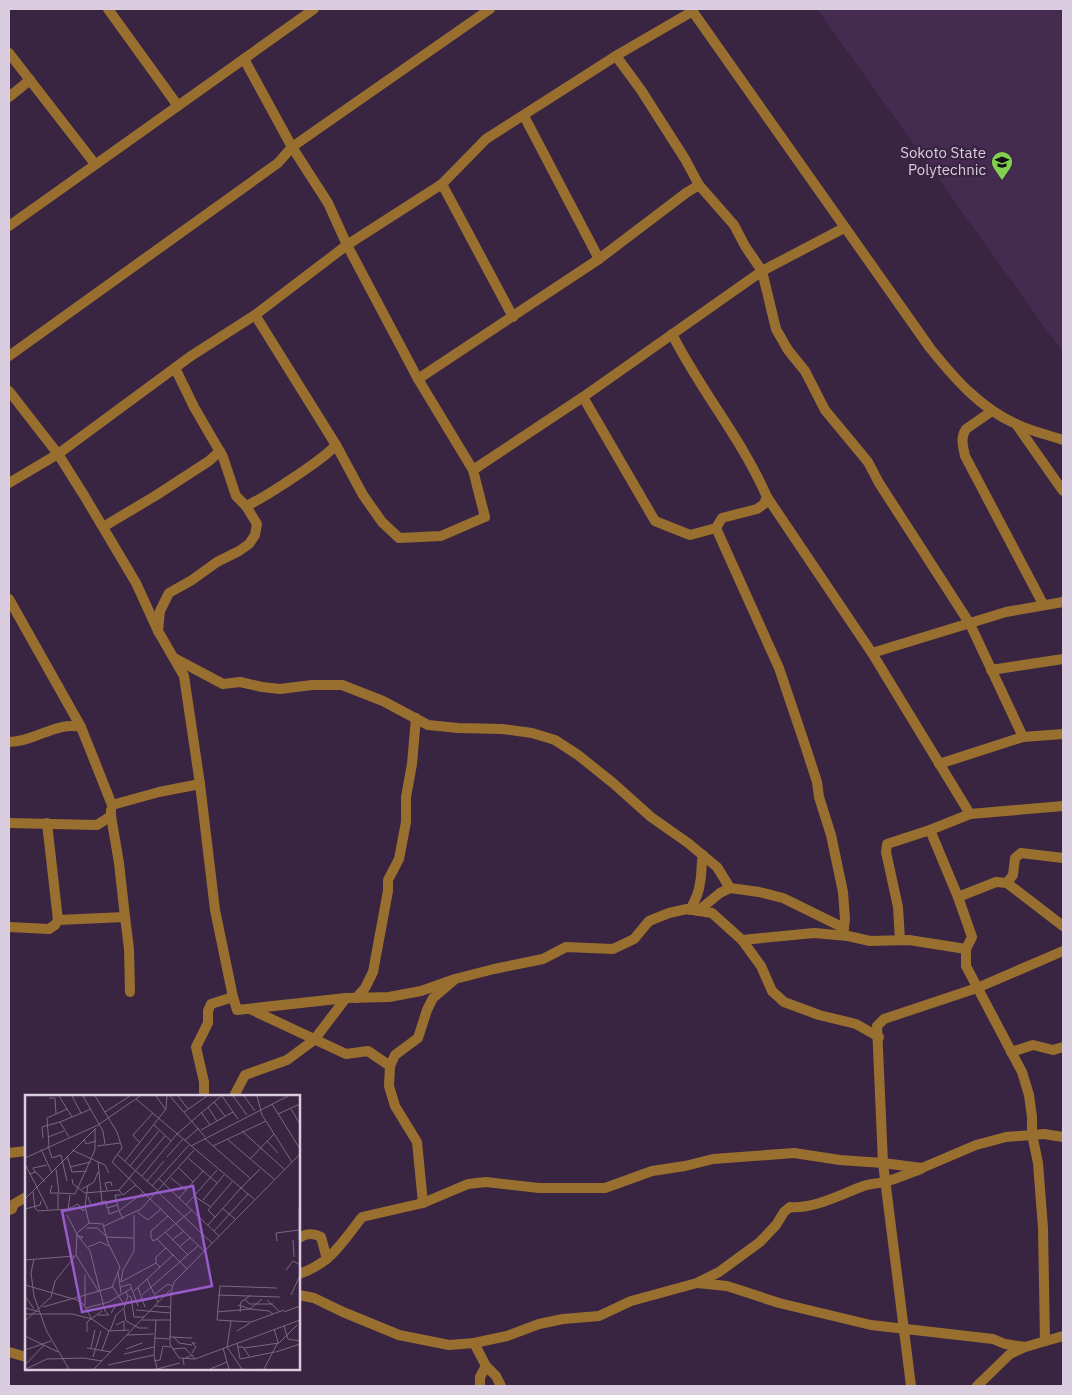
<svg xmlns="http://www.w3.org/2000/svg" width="1072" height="1395" font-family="'IBM Plex Sans',sans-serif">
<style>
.built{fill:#442b4f}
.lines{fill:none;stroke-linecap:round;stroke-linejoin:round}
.minor{stroke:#996f2f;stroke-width:10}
.labels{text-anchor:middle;stroke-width:4.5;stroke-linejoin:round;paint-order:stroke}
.poi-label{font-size:15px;fill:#d9cddf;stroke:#392542;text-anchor:end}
.inset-road{fill:none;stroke:#796881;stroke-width:1}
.view{fill:#975cc9;fill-opacity:0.15;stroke:#975cc9;stroke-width:2.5}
.inset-edge{fill:none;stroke:#d9cddf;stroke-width:2.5}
</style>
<rect width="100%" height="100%" fill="#392542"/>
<path class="built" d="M 817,9 L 1063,9 L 1063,353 Z"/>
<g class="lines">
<g class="minor">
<path d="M 108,9 L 178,106"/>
<path d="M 691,9 L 930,348 C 954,378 980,408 1016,424 C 1031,431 1048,435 1063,440"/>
<path d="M 9,53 L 95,164"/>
<path d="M 616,56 L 641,90 L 685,159 L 699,185 L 734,225 L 745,246 L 762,271 L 776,329 L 788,350 L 805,371 L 825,410 L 868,462 L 879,483 L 970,624 L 1023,737"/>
<path d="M 244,59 L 292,147 L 328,203 L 347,245 L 418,379 L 473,470"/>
<path d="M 9,97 L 30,80"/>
<path d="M 524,116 L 599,259"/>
<path d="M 442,184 L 513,317"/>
<path d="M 9,226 L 314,9"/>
<path d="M 255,315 L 336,445 L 363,495 L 382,522 L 399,538 L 441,536 L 485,517 L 473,470 L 583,397 L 762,271 L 844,228 L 844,227"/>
<path d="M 9,356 L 278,163 L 292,147 L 490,9"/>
<path d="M 418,379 L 599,259 L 686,193 L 699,185"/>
<path d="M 9,391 L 58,454 L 85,497 L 136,583 L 158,631 L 184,676 L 200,784 L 215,910 L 233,997"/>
<path d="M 583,397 L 655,521 L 690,535 L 716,528 L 722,518 L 757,509 L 764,504 L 767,497 C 742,439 700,390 672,334"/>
<path d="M 992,411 L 966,429 C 960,438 963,446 965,456 L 1043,604"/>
<path d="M 1016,424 L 1063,491"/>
<path d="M 9,483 L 58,454 L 191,356 L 255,315 L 347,245 L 442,184 L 486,139 L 619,54 L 693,11"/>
<path d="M 767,497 L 872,653 L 970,814"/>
<path d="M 246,506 C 264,498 279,487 296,476 C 310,466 324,458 336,445"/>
<path d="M 103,527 L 155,496 L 209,461 L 220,451"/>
<path d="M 716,528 L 779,668 L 805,745 L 817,782 L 819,797 L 831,835 L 843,892 L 845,919 L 843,935"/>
<path d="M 9,599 L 81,727 L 112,805 L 159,792 L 200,784"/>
<path d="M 158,631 L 160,611 L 169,593 L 192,580 L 217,562 L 239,551 L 249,544 L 255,535 L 257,524 L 246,506 L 236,496 L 223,457 L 194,407 L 175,368"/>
<path d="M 872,653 L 1006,612 L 1063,602"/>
<path d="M 174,658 L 223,684 L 240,682 L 262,687 L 280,689 L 312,685 L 342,685 L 383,701 L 428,725 L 458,728 L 502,729 L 532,733 L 555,740 L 578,755 L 613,783 L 651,817 L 688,843 L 717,867 L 730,888 L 759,892 L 783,898 L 844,928"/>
<path d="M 991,670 L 1063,659"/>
<path d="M 9,742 C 34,742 56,721 81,727"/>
<path d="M 939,764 L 1023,737 L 1063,734"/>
<path d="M 9,823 L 97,825 L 111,816 L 111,810"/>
<path d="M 930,830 L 958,897 L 972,937 L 966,949 L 966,966 L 1022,1072 L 1029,1095 L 1032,1117 L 1032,1134 L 1038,1163 L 1043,1228 L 1045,1341"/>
<path d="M 1007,883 L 1013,875 L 1015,858 L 1021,853 L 1063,858"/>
<path d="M 958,897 L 996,882 L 1007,883 L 1063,926"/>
<path d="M 690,910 C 695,901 699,893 700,883 C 702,874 701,864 703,855"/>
<path d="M 698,911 L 720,893 L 730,888"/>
<path d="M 125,917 L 129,949 L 130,992"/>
<path d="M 58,920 L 125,917 L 119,863 L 111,816"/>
<path d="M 9,927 L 49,929 L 55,925 L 58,920 L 47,823"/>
<path d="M 742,940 L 814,933 L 848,936 L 870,941 L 909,940 L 966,949"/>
<path d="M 900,940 L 898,907 L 886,852 L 887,844 L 930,830 L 970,814 L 1063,806"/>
<path d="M 356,998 L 365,988 L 373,972 L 388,891 L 388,880 L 399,859 L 406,822 L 406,797 L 412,764 L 416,718"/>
<path d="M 250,1009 L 346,1054 L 368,1051 L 390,1066"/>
<path d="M 1011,1052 L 1033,1045 L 1053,1050 L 1063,1047"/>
<path d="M 204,1096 L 204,1082 L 196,1047 L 208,1023 L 208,1011 L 211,1004 L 233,997 L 237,1010 L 346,998 L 389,997 L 421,991 L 455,979 L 494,969 L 543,959 L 566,947 L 613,949 L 634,939 L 649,921 L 669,913 L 687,909 L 712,913 L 742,940 L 761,966 L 772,991 L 784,1002 L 819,1015 L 856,1024 L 879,1037"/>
<path d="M 234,1096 L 245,1075 L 287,1060 L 314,1040 L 346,998"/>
<path d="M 9,1153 L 26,1151"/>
<path d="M 423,1203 L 417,1142 L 395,1106 L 389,1086 L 390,1066 L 395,1055 L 418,1038 L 427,1010 L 433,998 L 453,981"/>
<path d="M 9,1210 L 12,1209 L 14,1204 L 26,1197"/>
<path d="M 299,1238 C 307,1233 313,1233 321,1237 L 327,1259"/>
<path d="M 299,1274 C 331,1263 342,1243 362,1217 L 423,1203 L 468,1184 L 486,1182 L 539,1188 L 605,1188 L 652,1171 L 685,1166 L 713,1159 L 794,1153 L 840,1160 L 883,1163 L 922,1168 L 976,1145 L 1006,1137 L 1044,1134 L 1063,1137"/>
<path d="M 697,1283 L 727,1286 L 779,1303 L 871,1325 L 993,1339 L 1005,1344 L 1025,1347"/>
<path d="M 299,1295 L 314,1298 L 343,1312 L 399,1335 L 449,1345 L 474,1343 L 507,1336 L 539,1324 L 563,1319 L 599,1316 L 631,1301 L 697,1283 L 719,1272 L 760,1242 L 776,1225 L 784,1212 L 790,1207 C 814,1209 839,1195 861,1187 C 869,1183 879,1184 888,1181 C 899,1178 910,1173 921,1169"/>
<path d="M 474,1343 L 486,1366 L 496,1376 L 501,1386"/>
<path d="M 9,1352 L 26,1357"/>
<path d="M 480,1386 L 480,1377 L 486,1366"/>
<path d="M 911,1386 L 883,1163 L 877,1026 L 884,1019 L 977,988 L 1063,951"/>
<path d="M 977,1386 L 1010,1354 L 1025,1347 L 1063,1336"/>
</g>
</g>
<defs>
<g id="university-pin" transform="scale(1.125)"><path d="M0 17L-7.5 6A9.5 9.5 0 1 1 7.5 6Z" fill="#81d050" stroke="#392542"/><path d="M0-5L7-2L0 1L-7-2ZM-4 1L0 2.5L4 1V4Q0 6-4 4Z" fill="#111"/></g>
</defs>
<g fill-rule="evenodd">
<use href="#university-pin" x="1002" y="162"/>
</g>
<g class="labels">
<g class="poi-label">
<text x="986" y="158">Sokoto State<tspan x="986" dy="17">Polytechnic</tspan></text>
</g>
</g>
<g transform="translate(25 1095)">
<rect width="275" height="275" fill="#392542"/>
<path class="inset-road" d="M 34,1 L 47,22M 47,1 L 56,18M 58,1 L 78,36 L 80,49M 70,1 L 92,37 L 97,53 L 87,67 L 179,156M 131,1 L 141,15M 145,1 L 180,42M 153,1 L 163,14M 197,1 L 213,24M 208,1 L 222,20M 219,1 L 230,16M 232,1 L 237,20 L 267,67M 24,3 L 30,3 L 31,19M 111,4 L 229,104M 189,7 L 200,21M 247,9 L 275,54M 183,12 L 192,26M 266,14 L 275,29M 80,17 L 105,1M 159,17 L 182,1M 176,17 L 185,30M 253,19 L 275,9M 129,30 L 146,46M 176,35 L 208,17M 217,36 L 259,74M 23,42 L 39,36M 44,42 L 35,27 L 66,14M 18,43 L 17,32 L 35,27M 179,43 L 226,84M 59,44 L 61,49 L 71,46M 202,44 L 249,84M 159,46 L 174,33M 242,46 L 253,58M 114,47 L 108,40 L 128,18M 23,51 L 27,63 L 36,60 L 42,86M 24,51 L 22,23 L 42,14M 72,51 L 95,48M 166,51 L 263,1M 188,51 L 241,26M 16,54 L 27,78M 47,55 L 80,70 L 84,78M 275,59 L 149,187 L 146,198 L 145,249 L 154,263 L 170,264 L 275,225M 93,60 L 133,96M 42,61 L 47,77 L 62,76M 142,62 L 158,44M 0,63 L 73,30 L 115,1M 163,63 L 192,88M 225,64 L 249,39M 100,66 L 141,14 L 142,1M 0,69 L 23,114M 105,71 L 134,36M 45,72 L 66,67M 154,73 L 168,87M 31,74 L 34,98 L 50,99 L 70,55 L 70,34M 10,77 L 8,73 L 22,70M 4,79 L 11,77 L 20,87M 117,81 L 152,39 L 196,1M 146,83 L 161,95M 47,84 L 48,89 L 60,98 L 94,95 L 140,41M 134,84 L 194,141M 122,86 L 139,66M 27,90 L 25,98 L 33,98 L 33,114M 63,90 L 60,111 L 64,128 L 78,129 L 83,148 L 95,172 L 87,192M 127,91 L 164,50M 57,94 L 69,87 L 73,77M 215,94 L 235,74M 82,95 L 80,88 L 86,87 L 87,91M 94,95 L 98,100 L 111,90M 8,97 L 10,113 L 13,116 L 43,114 L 45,100M 133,97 L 187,148M 169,101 L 186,112M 63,102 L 66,110 L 77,107 L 73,67M 154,103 L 178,76M 0,104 L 71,33M 178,105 L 199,80M 77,107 L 81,106 L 82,113 L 92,110M 161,110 L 192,75M 83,113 L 84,119 L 93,116M 197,113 L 210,124M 0,114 L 15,110 L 16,106M 43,114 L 53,109 L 57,115 L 60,115M 94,116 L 90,100 L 96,100M 112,117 L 123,125 L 136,114M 42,120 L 53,141 L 58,142 L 56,144M 143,121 L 126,136 L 126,142 L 128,146 L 132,144 L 162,174M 190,122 L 183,115 L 207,87M 98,124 L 94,116 L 119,97M 183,130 L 215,94M 79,131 L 116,114 L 169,55M 62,133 L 72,133 L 81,141M 189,136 L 223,99M 140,137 L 163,160M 52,138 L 64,128M 52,139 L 51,160 L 74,197M 53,141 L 65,156 L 80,216 L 84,220 L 73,220M 81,142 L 108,143M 132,144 L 167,115M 274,144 L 274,113M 147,145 L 159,136M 268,145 L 269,162M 252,146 L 251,138 L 274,135M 63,152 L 75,147 L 84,151M 154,152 L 166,142M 9,164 L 6,178 L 9,201 L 22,237 L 44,274M 0,165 L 49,161M 131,168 L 135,172 L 148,160M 131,168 L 131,162 L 141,153M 261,175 L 268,166 L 274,169M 93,177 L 96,198M 122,184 L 133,207M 96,187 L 98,175 L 109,156 L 109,120M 96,187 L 131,168M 0,190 L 52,205 L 59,210 L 66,223M 96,192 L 105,189 L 113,211M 113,193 L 120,212M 252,193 L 195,191 L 192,225 L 226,227 L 259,215M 109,196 L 135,172M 130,199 L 143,189 L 147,191M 117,200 L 174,150M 193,200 L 255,202M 266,200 L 275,180M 0,201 L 9,214M 104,201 L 106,202 L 109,222 L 119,222M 219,204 L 225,209 L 248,209M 242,205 L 255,217M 112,207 L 131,203M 60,210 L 60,180M 213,210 L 225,214 L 237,204M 130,211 L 145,212M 18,212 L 88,192 L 98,208M 0,213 L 15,217M 61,213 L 84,207 L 107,193M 99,214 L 101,226 L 114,233 L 123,233M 111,215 L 145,218M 192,217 L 225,214 L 244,216 L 248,219M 215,217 L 216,207 L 226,200M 259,217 L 275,211M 86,218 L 91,210 L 100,209M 0,219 L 47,219 L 67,224 L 84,236 L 104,235M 117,225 L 145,225M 131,225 L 129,260 L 132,274M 0,226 L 26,202 L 30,186 L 51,160M 206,226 L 202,252 L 217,274M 91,230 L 99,226 L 99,236M 259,231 L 263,244 L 275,246M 85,236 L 91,220 L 99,213 L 103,201 L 101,197M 212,236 L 225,228M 62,237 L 62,227 L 77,216M 102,240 L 129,239M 0,241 L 33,257M 148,241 L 154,248 L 167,250M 144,242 L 167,243M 129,243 L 144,244M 212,248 L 215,264 L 250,257M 213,252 L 218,252 L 224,261M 62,253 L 86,257M 66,253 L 70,235M 198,253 L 204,274M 219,253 L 254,248 L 272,230M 101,254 L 117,248M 147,254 L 160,253 L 170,264M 0,255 L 26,246M 77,255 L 84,236M 251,257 L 275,249M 167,258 L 171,252 L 167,248 L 171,248M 99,259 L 129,252M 68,262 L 76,236M 129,266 L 135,265 L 138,251 L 146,252M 0,270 L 19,250M 83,270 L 129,260M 159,270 L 158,264 L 168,260M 1,274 L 22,264 L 58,263 L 77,266M 69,274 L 145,195M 132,274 L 155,268M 185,274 L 202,267M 239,274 L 253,247 L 249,234"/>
<path class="view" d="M 168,91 L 187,191 L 57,217 L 37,116 Z"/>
<rect width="275" height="275" class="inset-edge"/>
</g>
<rect width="1072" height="1395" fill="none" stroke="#d9cddf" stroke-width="20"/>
</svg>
